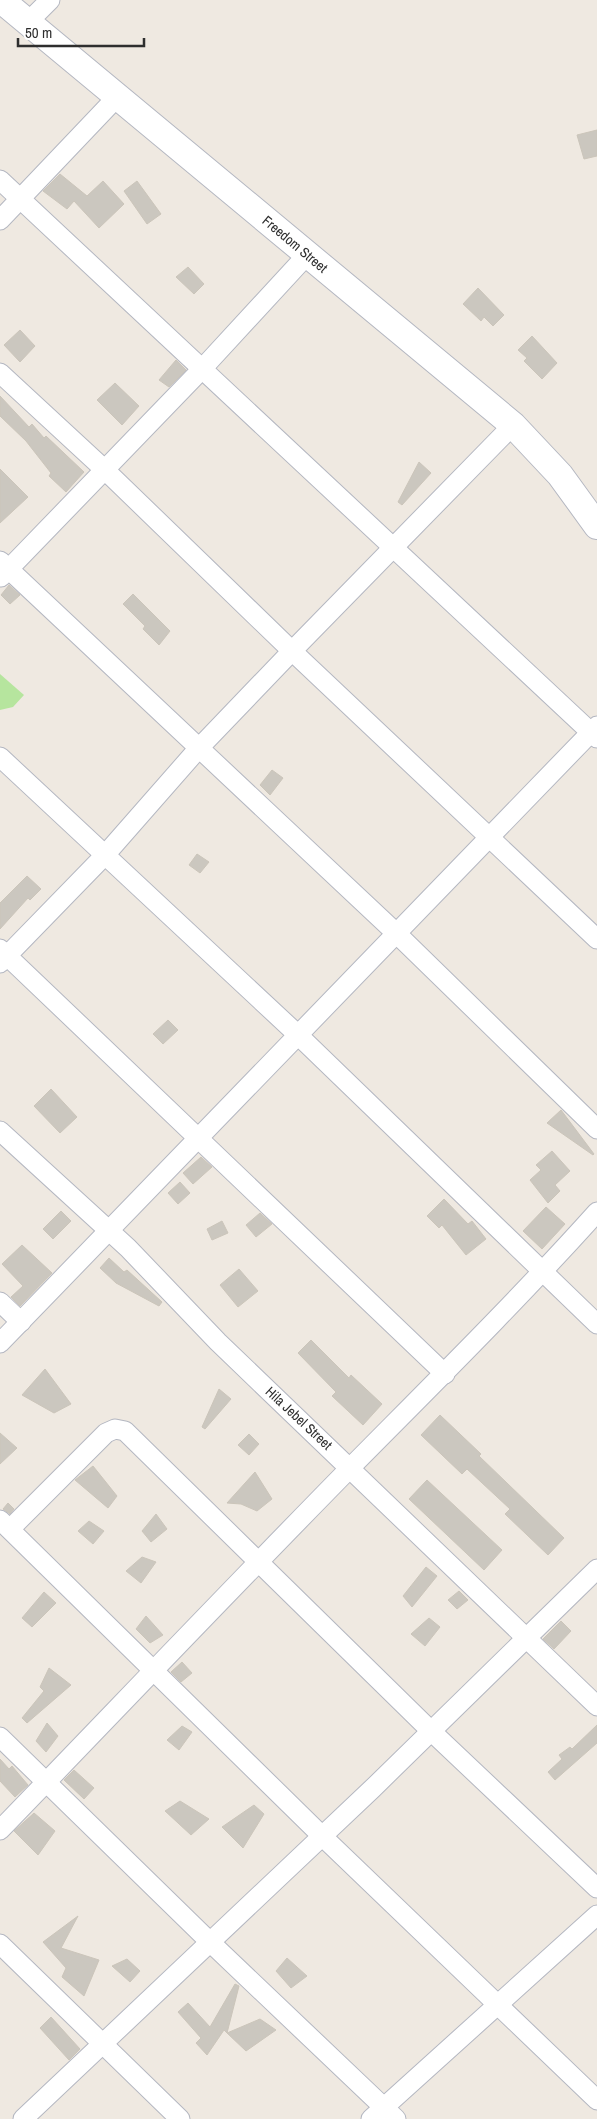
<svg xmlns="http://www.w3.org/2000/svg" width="597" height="2119" font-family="'Archivo Narrow',sans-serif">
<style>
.green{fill:#b6e59e}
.building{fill:#cbc7bf;stroke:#cbc5ba}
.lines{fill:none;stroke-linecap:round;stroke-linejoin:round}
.street-casing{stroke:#b4b7c1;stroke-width:21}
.secondary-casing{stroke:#b4b7c1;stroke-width:28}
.street{stroke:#fff;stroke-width:19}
.secondary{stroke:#fff;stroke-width:26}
.labels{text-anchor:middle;stroke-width:5;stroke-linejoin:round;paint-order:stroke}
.street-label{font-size:14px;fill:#2e2e2e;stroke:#fff}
</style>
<rect width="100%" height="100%" fill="#efe9e1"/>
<path class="green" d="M 0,674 L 24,695 L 13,707 L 0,710 Z"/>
<g class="building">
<path d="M 597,130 L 597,156 L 584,159 L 577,135 Z"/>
<path d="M 60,174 L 87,196 L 103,181 L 124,204 L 99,228 L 74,201 L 67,209 L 43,191 Z"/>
<path d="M 137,181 L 161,214 L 147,224 L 124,191 Z"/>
<path d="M 188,267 L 204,284 L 194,294 L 176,277 Z"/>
<path d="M 478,288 L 504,315 L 493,326 L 484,317 L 481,321 L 463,304 Z"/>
<path d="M 20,330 L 35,346 L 20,362 L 4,345 Z"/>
<path d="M 532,336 L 557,363 L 542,379 L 524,361 L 527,358 L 518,350 Z"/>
<path d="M 176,360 L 186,370 L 169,387 L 159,380 Z"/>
<path d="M 115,383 L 139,406 L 122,425 L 97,400 Z"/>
<path d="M 0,396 L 29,427 L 32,424 L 44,438 L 46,436 L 84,472 L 66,492 L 49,476 L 51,473 L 26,441 L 0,416 Z"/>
<path d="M 419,462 L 431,473 L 402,505 L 398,502 Z"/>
<path d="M 0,469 L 28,497 L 0,523 Z"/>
<path d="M 9,585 L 20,595 L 10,604 L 1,595 Z"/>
<path d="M 133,594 L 170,631 L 159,645 L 143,629 L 145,626 L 123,604 Z"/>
<path d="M 272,770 L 283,778 L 270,795 L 260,785 Z"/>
<path d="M 197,854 L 209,862 L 200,873 L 189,865 Z"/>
<path d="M 27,876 L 41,889 L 30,900 L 28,898 L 0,929 L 0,903 Z"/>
<path d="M 168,1020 L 178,1030 L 163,1044 L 153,1034 Z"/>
<path d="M 51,1089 L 77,1117 L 60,1133 L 34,1106 Z"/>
<path d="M 561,1110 L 594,1154 L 593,1155 L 547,1123 Z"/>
<path d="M 552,1151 L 570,1171 L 555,1185 L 560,1191 L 548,1203 L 530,1180 L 541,1170 L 536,1165 Z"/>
<path d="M 201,1157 L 212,1167 L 193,1184 L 183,1173 Z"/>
<path d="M 180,1182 L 190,1193 L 178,1204 L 168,1193 Z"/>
<path d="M 444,1199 L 468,1224 L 472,1221 L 486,1239 L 466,1255 L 442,1225 L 439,1228 L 427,1216 Z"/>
<path d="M 546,1207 L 565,1224 L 542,1249 L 523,1231 Z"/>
<path d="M 61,1211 L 71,1221 L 53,1239 L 43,1229 Z"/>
<path d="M 260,1213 L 272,1224 L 256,1237 L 246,1225 Z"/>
<path d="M 222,1221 L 228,1233 L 212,1240 L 207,1229 Z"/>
<path d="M 22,1245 L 52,1273 L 20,1306 L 11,1297 L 23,1286 L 2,1264 Z"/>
<path d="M 109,1258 L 124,1272 L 127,1270 L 162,1302 L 159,1306 L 116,1283 L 100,1268 Z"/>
<path d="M 239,1269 L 258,1291 L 238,1307 L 220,1285 Z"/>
<path d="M 311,1340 L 349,1378 L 351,1375 L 382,1404 L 363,1425 L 332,1396 L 336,1392 L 298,1353 Z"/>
<path d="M 45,1369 L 71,1404 L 54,1413 L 22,1395 Z"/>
<path d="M 219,1389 L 231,1399 L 205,1429 L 202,1427 Z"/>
<path d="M 440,1415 L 481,1454 L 479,1456 L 564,1538 L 548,1555 L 505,1514 L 510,1509 L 467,1469 L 462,1474 L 421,1435 Z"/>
<path d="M 0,1433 L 17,1448 L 0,1464 Z"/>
<path d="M 249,1434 L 259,1444 L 249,1455 L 238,1445 Z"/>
<path d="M 93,1466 L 117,1496 L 108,1508 L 75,1480 Z"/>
<path d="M 255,1472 L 272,1499 L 257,1511 L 241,1504 L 227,1503 Z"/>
<path d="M 427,1480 L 502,1550 L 484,1570 L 409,1499 Z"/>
<path d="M 8,1503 L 14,1509 L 10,1514 L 3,1509 Z"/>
<path d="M 156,1514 L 167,1529 L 151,1542 L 142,1531 Z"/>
<path d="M 89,1521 L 104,1531 L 93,1544 L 78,1531 Z"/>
<path d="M 142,1557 L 156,1562 L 141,1583 L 126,1571 Z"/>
<path d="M 426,1567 L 437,1576 L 412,1607 L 403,1596 Z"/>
<path d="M 459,1591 L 468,1600 L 457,1609 L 448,1600 Z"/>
<path d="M 44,1592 L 56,1603 L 32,1627 L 22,1618 Z"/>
<path d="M 146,1616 L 163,1635 L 150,1643 L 136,1629 Z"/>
<path d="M 429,1618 L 440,1627 L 425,1646 L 411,1634 Z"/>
<path d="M 561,1621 L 571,1631 L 554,1649 L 543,1639 Z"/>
<path d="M 182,1662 L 192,1673 L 181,1682 L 171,1672 Z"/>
<path d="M 49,1668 L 71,1685 L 27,1723 L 22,1718 L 44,1691 L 40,1687 Z"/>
<path d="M 47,1723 L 58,1736 L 46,1752 L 36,1741 Z"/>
<path d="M 597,1725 L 597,1743 L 555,1780 L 548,1772 L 562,1759 L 559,1755 L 570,1747 L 572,1749 Z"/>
<path d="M 182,1726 L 192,1732 L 179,1750 L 167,1740 Z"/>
<path d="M 0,1759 L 9,1769 L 12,1766 L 28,1785 L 15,1797 L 0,1781 Z"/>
<path d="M 74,1770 L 94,1788 L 84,1799 L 64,1780 Z"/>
<path d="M 180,1801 L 209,1819 L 191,1835 L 165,1811 Z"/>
<path d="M 254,1805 L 264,1814 L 243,1848 L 222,1827 Z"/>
<path d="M 34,1813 L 55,1831 L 38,1855 L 14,1831 Z"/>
<path d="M 78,1916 L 61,1948 L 99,1960 L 84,1996 L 62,1977 L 66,1968 L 43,1942 Z"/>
<path d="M 287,1958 L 307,1976 L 291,1988 L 276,1971 Z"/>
<path d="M 127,1959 L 140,1971 L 130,1982 L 112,1966 Z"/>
<path d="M 235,1984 L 239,1986 L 227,2033 L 224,2030 L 207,2055 L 196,2043 L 201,2038 L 178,2012 L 188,2003 L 210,2027 Z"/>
<path d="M 51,2017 L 80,2049 L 69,2060 L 40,2028 Z"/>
<path d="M 260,2019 L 276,2030 L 246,2051 L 227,2033 Z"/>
</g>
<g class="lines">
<g class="street-casing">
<g id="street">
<path d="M 28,22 L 50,0"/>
<path d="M 0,180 L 597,738"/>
<path d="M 0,220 L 117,97"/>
<path d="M 0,373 L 105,470 L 292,651 L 597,939"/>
<path d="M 0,561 L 396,933 L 597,1129"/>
<path d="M 1,577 L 201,370 L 307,255"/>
<path d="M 0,757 L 297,1034 L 597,1324"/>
<path d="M 0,949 L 445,1374"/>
<path d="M 0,963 L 105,855 L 198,749 L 292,651 L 513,425"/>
<path d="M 0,1131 L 128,1248 L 218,1342 L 597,1706"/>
<path d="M 0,1302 L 21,1322"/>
<path d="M 0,1343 L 597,726"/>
<path d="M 0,1520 L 322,1836 L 597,2100"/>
<path d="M 10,1529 L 106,1433 L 115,1429 L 125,1431 L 431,1731 L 597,1888"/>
<path d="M 0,1737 L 210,1942 L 396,2119"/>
<path d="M 0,1830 C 117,1709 233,1587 351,1467 C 434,1383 518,1300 597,1212"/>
<path d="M 0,1944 L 180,2119"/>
<path d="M 23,2119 L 372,1789 L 597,1569"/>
<path d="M 371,2119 L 597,1915"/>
</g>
</g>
<g class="secondary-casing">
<path id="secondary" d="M 1,0 L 513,425 L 560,475 L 597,526"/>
</g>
<use href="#street" class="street"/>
<use href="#secondary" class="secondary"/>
</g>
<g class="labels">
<g class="street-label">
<text transform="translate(295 244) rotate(40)" y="5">Freedom Street</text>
<text transform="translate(299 1418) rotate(43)" y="5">Hila Jebel Street</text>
</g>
</g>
<path d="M18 38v8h126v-8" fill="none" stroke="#2e2e2e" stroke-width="2.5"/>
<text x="25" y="38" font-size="15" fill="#2e2e2e" stroke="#ffffff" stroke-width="4" paint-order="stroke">50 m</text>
</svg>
